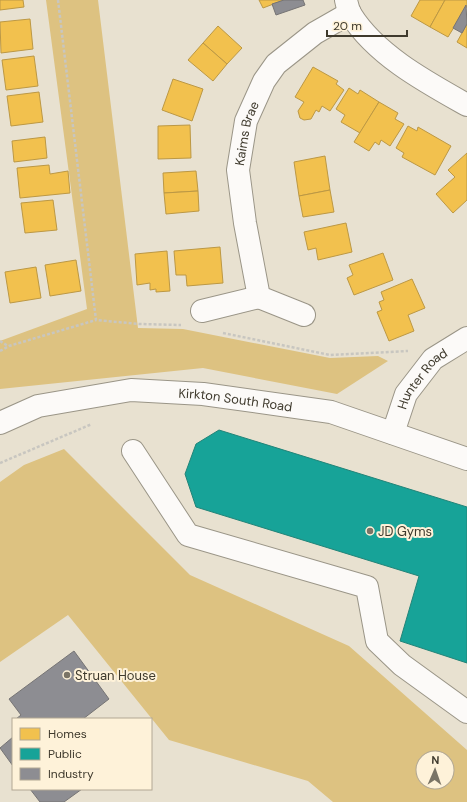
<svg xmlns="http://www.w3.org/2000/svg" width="467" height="802" font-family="'DM Sans',sans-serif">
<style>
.forest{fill:#ddc281;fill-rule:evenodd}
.homes{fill:#f2c14e;stroke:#bc9844}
.public{fill:#17a398;stroke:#238478}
.industry{fill:#8d8d92;stroke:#767474}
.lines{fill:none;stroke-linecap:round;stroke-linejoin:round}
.minor-casing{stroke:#9a9587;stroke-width:24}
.path{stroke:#c8c6c0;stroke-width:2.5;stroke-dasharray:3 2;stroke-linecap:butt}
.minor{stroke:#fcfaf8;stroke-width:22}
.poi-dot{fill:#7a7466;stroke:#fef2d9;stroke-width:1.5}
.labels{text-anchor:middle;stroke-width:4;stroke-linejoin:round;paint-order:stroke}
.street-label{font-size:13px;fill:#3f3a2d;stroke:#fef2d9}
.poi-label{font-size:13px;fill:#3f3a2d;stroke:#fef2d9;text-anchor:start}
</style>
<rect width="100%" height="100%" fill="#e8e1d0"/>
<g class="forest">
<path d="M 46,0 L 98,0 L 138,328 L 183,329 L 330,358 L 378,356 L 388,361 L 337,394 L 203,368 L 0,389 L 0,341 L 87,309 Z"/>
<path d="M 64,449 L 190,575 L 349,646 L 467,750 L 467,802 L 333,802 L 308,781 L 169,740 L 68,615 L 0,662 L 0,482 L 24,465 ZM 423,758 L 447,758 L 447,782 L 423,782 Z"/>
</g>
<g class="homes">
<path d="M 0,0 L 23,0 L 24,7 L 0,10 Z"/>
<path d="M 259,0 L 284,0 L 263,8 Z"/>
<path d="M 420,0 L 445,0 L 430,27 L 411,16 Z"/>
<path d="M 445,0 L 467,0 L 467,6 L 448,37 L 430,27 Z"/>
<path d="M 30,19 L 33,49 L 1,53 L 0,22 Z"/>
<path d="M 467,24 L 467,48 L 457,42 Z"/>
<path d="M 218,26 L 242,48 L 227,64 L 203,43 Z"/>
<path d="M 203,43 L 227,64 L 213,81 L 188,60 Z"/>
<path d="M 34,56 L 38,86 L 6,90 L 2,60 Z"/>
<path d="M 313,67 L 338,81 L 336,84 L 344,90 L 330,111 L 322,106 L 319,112 L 316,110 L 311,119 L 304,120 L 300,118 L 298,111 L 304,102 L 295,97 Z"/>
<path d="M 173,79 L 203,89 L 192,121 L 162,110 Z"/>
<path d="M 349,88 L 358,94 L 360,90 L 379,102 L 360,133 L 341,122 L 345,115 L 336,109 Z"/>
<path d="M 39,92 L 43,122 L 11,126 L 7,96 Z"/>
<path d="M 379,102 L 398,113 L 395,119 L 404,124 L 390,146 L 381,140 L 379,145 L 375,142 L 369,151 L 354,142 Z"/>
<path d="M 190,125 L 191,158 L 158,159 L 158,126 Z"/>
<path d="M 408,126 L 417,131 L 418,127 L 451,146 L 435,175 L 402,157 L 404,153 L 396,148 Z"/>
<path d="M 45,137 L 47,158 L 14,162 L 12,141 Z"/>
<path d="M 467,153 L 467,200 L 453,213 L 436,194 L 455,177 L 448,170 Z"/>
<path d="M 325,156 L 330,190 L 299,196 L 294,162 Z"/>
<path d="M 49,165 L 50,174 L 68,171 L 70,193 L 20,198 L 17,168 Z"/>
<path d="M 196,171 L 198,191 L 164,193 L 163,173 Z"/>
<path d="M 330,190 L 334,212 L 303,217 L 299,196 Z"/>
<path d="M 198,191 L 199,211 L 166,214 L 164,193 Z"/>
<path d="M 53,200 L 57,230 L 25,233 L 21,203 Z"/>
<path d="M 346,223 L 352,252 L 318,260 L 316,248 L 308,250 L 304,232 Z"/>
<path d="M 220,247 L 223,283 L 187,286 L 186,275 L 176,275 L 174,251 Z"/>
<path d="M 167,251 L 170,291 L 156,292 L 156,289 L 150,290 L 150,283 L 137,285 L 135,254 Z"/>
<path d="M 383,253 L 393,280 L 354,295 L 347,278 L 353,275 L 349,265 Z"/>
<path d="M 76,260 L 81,291 L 50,296 L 45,265 Z"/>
<path d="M 36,267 L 41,298 L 10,303 L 5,272 Z"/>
<path d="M 412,279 L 425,308 L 408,315 L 414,331 L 389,341 L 377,312 L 382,310 L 379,302 L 384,300 L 381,292 Z"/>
</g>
<path class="public" d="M 219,430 L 467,507 L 467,663 L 400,641 L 419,576 L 196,507 L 185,474 L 196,444 Z"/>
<g class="industry">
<path d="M 284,0 L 303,0 L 305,5 L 276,15 L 272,4 Z"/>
<path d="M 466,5 L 467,24 L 462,33 L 453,28 Z"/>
<path d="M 74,651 L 109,699 L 83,719 L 16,719 L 21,715 L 9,699 Z"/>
<path d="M 13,737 L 13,766 L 0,748 Z"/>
<path d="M 30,789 L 82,789 L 64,802 L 40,802 Z"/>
</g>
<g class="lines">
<g class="minor-casing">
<g id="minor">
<path d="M 346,0 C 347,5 348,10 351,15 C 376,55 426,82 467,105"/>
<path d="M 202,311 L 259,297"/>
<path id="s1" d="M 304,315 L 259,297 L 245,223 L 238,170 L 246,121 L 264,81 L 276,64 L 315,33 L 350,13"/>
<path id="s2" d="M 0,423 L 38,406 L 131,390 L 203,394 L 331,412 L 467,459"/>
<path id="s3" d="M 393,433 L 406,394 L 433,359 L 467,338"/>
<path d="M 133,451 L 188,535 L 367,587 L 377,641 L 402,665 L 467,712"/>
</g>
</g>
<g class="path">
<path d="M 58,0 L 96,320 L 139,324 L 181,325"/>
<path d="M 223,333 L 330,355 L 408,351"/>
<path d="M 0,341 L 8,346"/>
<path d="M 0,351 L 9,346 L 96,320"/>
<path d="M 0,463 L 92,424"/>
</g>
<use href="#minor" class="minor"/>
</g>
<g class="poi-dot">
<circle cx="370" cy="531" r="4"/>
<circle cx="67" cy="675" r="4"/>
</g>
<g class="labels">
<g class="street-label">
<text dy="5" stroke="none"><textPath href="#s1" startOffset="215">Kaims Brae</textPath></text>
<text dy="5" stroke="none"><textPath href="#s3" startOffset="63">Hunter Road</textPath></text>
<text dy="5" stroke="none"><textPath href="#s2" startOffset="241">Kirkton South Road</textPath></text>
</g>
<g class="poi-label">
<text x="378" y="536">JD Gyms</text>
<text x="75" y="680">Struan House</text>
</g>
</g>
<rect x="12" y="718" width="140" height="72" fill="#fef2d9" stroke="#b2a894"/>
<rect x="20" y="728" width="20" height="12" fill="#f2c14e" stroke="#b2a894"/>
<text x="48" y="738" font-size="12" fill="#3f3a2d">Homes</text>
<rect x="20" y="748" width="20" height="12" fill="#17a398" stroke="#b2a894"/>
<text x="48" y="758" font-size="12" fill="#3f3a2d">Public</text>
<rect x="20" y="768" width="20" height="12" fill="#8d8d92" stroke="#b2a894"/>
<text x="48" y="778" font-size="12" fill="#3f3a2d">Industry</text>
<g transform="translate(435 770) rotate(2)"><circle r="19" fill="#fef2d9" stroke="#b2a894"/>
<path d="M0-3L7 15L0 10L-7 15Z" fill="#7a7466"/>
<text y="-6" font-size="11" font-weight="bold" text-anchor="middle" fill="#3f3a2d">N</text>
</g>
<path d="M327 30v6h80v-6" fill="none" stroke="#3f3a2d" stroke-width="2"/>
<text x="333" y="30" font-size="12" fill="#3f3a2d" stroke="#fef2d9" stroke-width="3" paint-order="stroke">20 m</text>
</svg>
